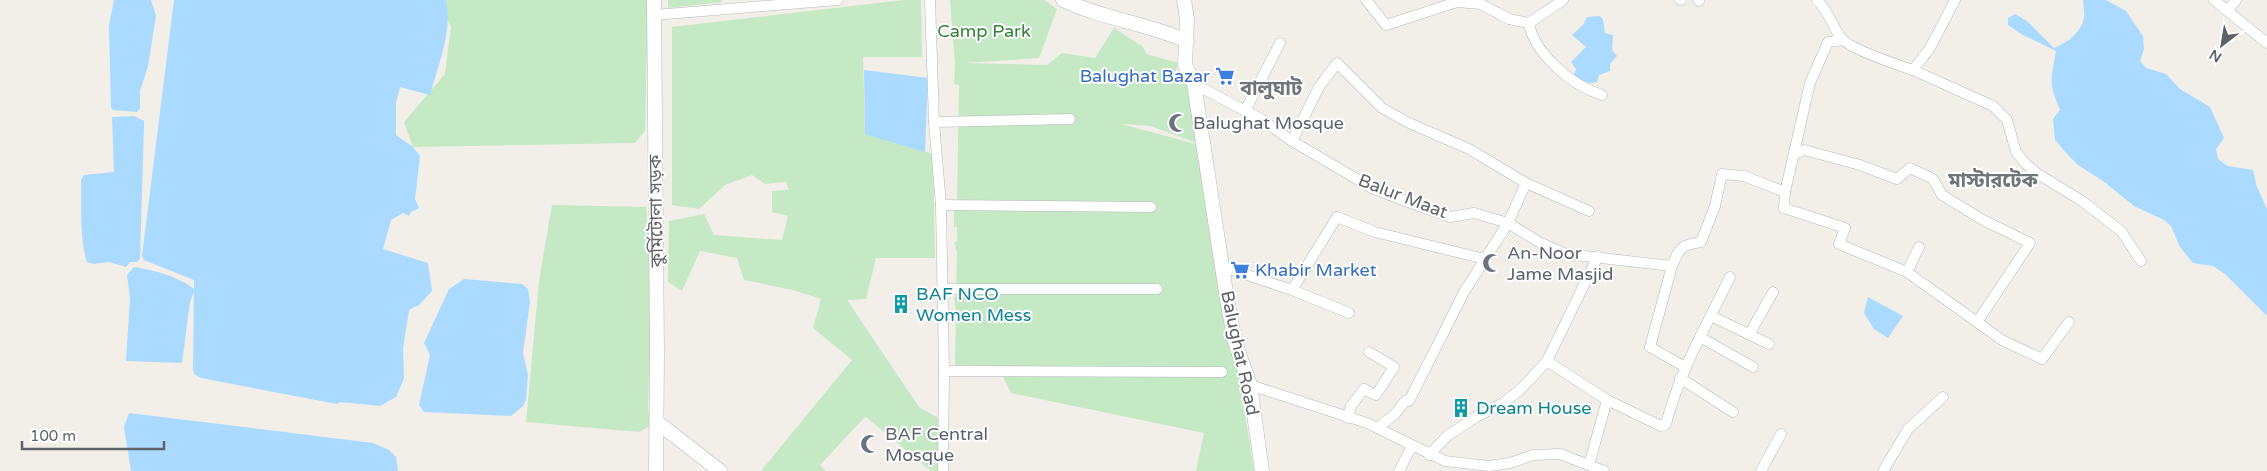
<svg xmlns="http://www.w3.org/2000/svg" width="2267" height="471" font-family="'Varela Round','Noto Sans Bengali',sans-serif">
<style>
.green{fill:#c5e8c5}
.water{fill:#aadaff}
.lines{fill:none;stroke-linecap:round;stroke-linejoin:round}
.street-casing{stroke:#b5b8bc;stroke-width:11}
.secondary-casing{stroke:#b6babf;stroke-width:15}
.street{stroke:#fff;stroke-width:10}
.secondary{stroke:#fff;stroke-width:14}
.labels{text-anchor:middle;stroke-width:4;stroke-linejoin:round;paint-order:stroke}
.park-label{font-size:18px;fill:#348238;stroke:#fff}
.shop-label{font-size:18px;fill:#366cbe;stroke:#fff;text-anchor:end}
.worship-label{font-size:18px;fill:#5b616d;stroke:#fff;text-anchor:start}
.street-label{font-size:18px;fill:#5f6368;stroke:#fff}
.culture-label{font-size:18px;fill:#0d838f;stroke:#fff;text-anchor:start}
.quarter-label{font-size:20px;font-weight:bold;fill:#70757a;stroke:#fff}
</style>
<rect width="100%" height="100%" fill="#f1efe8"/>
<g class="green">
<path d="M 431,0 L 648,0 L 645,131 L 635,143 L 413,147 L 404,122 L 445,74 L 451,26 Z"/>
<path d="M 668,0 L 721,0 L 722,2 L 668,8 Z"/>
<path d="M 904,0 L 921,0 L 922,57 L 863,57 L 865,133 L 933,154 L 935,258 L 876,258 L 866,299 L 847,300 L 919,407 L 938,418 L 938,471 L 931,471 L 866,417 L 864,418 L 820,465 L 826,471 L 761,471 L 852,360 L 813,328 L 821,299 L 793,290 L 744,280 L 737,258 L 700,251 L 682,291 L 668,282 L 669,221 L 704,214 L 714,235 L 782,240 L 788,216 L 772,212 L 772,191 L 789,190 L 786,182 L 765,184 L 752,175 L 725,185 L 699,209 L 672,205 L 672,27 Z"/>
<path d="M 950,0 L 1044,0 L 1057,9 L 1039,58 L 964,63 L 1047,65 L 1062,53 L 1095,58 L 1114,28 L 1142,46 L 1147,54 L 1178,63 L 1175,74 L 1186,78 L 1197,143 L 1151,126 L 1121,124 L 1203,146 L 1254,471 L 1196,471 L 1204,433 L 1011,393 L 998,366 L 955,365 L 956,312 L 954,297 L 956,296 L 957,252 L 954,242 L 957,242 L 957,227 L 954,227 L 954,210 L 957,210 L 959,85 L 954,84 L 955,63 Z"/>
<path d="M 552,205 L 646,207 L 652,286 L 648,404 L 650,426 L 639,432 L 526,422 L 539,281 Z"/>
</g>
<g class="water">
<path d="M 114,0 L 151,0 L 156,16 L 148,66 L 140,91 L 140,108 L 137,112 L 113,110 L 111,107 L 109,26 Z"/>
<path d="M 174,0 L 446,0 C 453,31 438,65 430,95 L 400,87 L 396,103 L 396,135 L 413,147 L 420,156 L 415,199 L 419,208 L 411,212 L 409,216 L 403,213 L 391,220 L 383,249 L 428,263 L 432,291 L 419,305 L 409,310 L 403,348 L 404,378 L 396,397 L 380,406 L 340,402 L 337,404 L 201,378 L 195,375 L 193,370 L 194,292 L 190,302 L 182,363 L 126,361 L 130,298 L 127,275 L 134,267 C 153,270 180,277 194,289 L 194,280 L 144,260 L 142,256 Z"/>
<path d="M 2083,0 L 2106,0 L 2126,11 L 2143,36 L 2144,49 L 2140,61 L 2146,68 L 2166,74 L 2180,89 L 2210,107 L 2224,138 L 2216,149 L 2218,159 L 2228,166 L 2253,170 L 2257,187 L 2267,209 L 2267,316 L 2225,274 L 2213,266 L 2193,263 L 2180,247 L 2171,226 L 2164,220 L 2134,206 L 2103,181 L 2078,165 L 2068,155 L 2055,140 L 2053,119 L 2060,110 C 2048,81 2051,81 2056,51 L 2021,34 L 2008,25 L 2008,18 L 2015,14 L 2027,21 L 2054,48 C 2067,43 2082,32 2084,17 C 2085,11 2083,5 2083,0 Z"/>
<path d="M 1600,16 L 1603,20 L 1605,33 L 1613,35 L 1612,50 L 1617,56 L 1610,64 L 1610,71 L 1599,75 L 1597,82 C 1586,84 1582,83 1574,75 L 1576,69 L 1571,62 L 1586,47 L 1572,35 L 1583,25 L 1587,17 Z"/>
<path d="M 864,70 L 928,78 L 925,152 L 865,134 Z"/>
<path d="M 134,116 L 144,121 L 144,126 L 140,258 L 137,262 L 130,262 L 126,267 L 109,262 L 93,264 L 87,262 C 79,237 82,206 81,180 L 84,175 L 114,172 L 112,117 Z"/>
<path d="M 464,279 L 522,284 L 528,289 L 530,302 L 523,353 L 528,375 L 526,400 L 523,406 L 511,416 L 424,412 L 419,405 L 430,355 L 424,343 L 449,289 Z"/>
<path d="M 1868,297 L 1903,316 L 1888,338 L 1874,329 L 1864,313 Z"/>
<path d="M 129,413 L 373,443 L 389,450 L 396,457 L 398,471 L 131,471 L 124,427 Z"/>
</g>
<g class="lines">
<g class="street-casing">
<g id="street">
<path d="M 930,0 L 934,122 L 941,205 L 944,371 L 943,471"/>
<path d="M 1366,0 L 1386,25 L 1457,2 L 1481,4 L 1509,19 L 1529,23"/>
<path d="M 1680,0 L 1681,0"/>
<path d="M 1698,0 L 1699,1"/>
<path d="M 1817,0 C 1829,11 1832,27 1842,39 C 1852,50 1898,65 1913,70 L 1930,48 L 1955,0"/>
<path d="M 2214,0 L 2267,43"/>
<path d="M 2227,11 L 2236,0"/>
<path d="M 654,15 L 838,0"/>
<path d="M 1529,23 C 1534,54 1573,86 1602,95"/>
<path d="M 1529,23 L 1563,0"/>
<path d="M 1913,70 L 1993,106 L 2007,120 L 2016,152 L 2026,164 L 2038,174 L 2082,201 L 2121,231 L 2141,261"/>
<path d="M 1194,84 L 1261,119 L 1292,141 L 1372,188 L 1408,202 L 1450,217 L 1474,213 L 1508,223 L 1539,242 L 1566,254 L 1672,266 C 1680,247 1681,245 1701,242 L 1715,206 L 1722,174 L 1744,176 L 1785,192 L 1784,208 L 1845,228 L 1839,244 L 1907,272 L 2002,340 L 2042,359 L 2069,322"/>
<path d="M 1245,111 L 1280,43"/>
<path d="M 934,122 L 1070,119"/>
<path d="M 1292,141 L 1319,87 L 1337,63 L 1382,108 L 1409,123 L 1469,149 L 1526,183 L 1508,223 L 1464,292 L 1409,401 L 1405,401 L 1395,414 L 1377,428"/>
<path d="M 1795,154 L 1804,150 L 1860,165 L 1897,179 L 1910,168 L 1933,179 L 1942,195 L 1983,220 L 2030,243 L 1977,322"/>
<path d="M 1526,183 L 1589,211"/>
<path d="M 1785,192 L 1810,83 L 1828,42 L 1843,40"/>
<path d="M 941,205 L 1151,207"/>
<path d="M 1598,256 L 1547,361 L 1607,400"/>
<path d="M 1672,266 L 1650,347 L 1685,367"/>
<path d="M 1223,267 L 1292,290 L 1337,217 L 1375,232 L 1485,259"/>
<path d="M 1907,272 L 1919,247"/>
<path d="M 942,289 L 1157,289"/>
<path d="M 1292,290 L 1349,313"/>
<path d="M 1711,316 L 1769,344"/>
<path d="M 1750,333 L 1773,292"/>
<path d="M 1700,337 L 1730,277"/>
<path d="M 944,371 L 1222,372"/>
<path d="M 1680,378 L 1733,412"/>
<path d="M 1250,385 L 1367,423 L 1445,461 L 1489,466 L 1510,463 L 1533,455 L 1560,454 L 1604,471"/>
<path d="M 1348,418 L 1351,406 L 1364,389 L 1376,395 L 1394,367 L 1369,352"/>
<path d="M 1429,455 L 1447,436 L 1476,417 L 1503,403 L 1521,389 L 1547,361"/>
<path d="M 1589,465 L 1607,400 L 1661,426 L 1666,424 C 1674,393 1686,365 1700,337 L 1753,367"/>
<path d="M 1399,471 L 1412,446"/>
<path d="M 1761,471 L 1781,434"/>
<path d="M 1883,471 L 1908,429 L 1943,397"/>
</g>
</g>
<g class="secondary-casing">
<g id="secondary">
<path d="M 654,0 L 657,354 L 656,471"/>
<path d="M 1063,0 C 1103,19 1147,23 1187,41"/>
<path d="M 1184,0 L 1187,19 L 1185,65 L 1194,84 L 1227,299 L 1235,342 L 1250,385 L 1262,471"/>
<path d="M 657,422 L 720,471"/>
</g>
</g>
<use href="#street" class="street"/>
<use href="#secondary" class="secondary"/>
</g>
<defs>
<g id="supermarket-bare" transform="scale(1.5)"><path d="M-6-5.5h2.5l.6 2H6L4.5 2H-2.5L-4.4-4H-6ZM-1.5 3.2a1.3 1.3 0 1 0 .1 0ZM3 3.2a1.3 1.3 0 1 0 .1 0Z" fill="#3f7fe0" stroke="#fff" stroke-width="2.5" paint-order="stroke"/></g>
<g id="mosque-bare" transform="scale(1.5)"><path d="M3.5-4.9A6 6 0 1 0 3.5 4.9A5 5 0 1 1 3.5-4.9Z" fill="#6b7280" stroke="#fff" stroke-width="2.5" paint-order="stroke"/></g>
<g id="building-bare" transform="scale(1.5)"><path d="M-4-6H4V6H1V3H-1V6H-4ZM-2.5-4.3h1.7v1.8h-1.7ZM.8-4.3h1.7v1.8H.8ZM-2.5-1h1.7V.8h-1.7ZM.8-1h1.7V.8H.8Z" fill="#0f9aa8" stroke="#fff" stroke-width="2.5" paint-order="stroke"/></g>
</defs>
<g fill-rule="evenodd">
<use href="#supermarket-bare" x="1225" y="76"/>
<use href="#mosque-bare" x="1178" y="123"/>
<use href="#mosque-bare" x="1492" y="263"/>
<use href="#supermarket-bare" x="1240" y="270"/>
<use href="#building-bare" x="901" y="304"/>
<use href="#building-bare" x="1461" y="408"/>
<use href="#mosque-bare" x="870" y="444"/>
</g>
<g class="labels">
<g class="park-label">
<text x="984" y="37">Camp Park</text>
</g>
<g class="shop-label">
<text x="1210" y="82">Balughat Bazar</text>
<text x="1255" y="276" text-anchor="start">Khabir Market</text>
</g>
<g class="worship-label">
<text x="1193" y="129">Balughat Mosque</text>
<text x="1507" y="259">An-Noor<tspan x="1507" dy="21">Jame Masjid</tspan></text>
<text x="885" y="440">BAF Central<tspan x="885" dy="21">Mosque</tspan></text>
</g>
<g class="street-label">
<text transform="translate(1403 196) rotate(21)" y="6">Balur Maat</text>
<text transform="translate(656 211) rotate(-91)" y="6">কুর্মিটোলা সড়ক</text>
<text transform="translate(1240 353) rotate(78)" y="6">Balughat Road</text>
</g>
<g class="culture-label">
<text x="916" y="300">BAF NCO<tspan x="916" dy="21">Women Mess</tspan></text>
<text x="1476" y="414">Dream House</text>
</g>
<g class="quarter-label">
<text x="1271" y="95">বালুঘাট</text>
<text x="1993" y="187">মাস্টারটেক</text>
</g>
</g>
<g transform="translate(2222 45) rotate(211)" stroke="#ffffff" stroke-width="4" paint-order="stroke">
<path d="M0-4L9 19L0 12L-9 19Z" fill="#5f6368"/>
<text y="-8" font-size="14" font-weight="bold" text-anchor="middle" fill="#5f6368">N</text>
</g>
<path d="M22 441v8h142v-8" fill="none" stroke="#5f6368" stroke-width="2.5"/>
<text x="30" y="441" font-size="15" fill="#5f6368" stroke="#ffffff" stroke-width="4" paint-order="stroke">100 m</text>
</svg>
